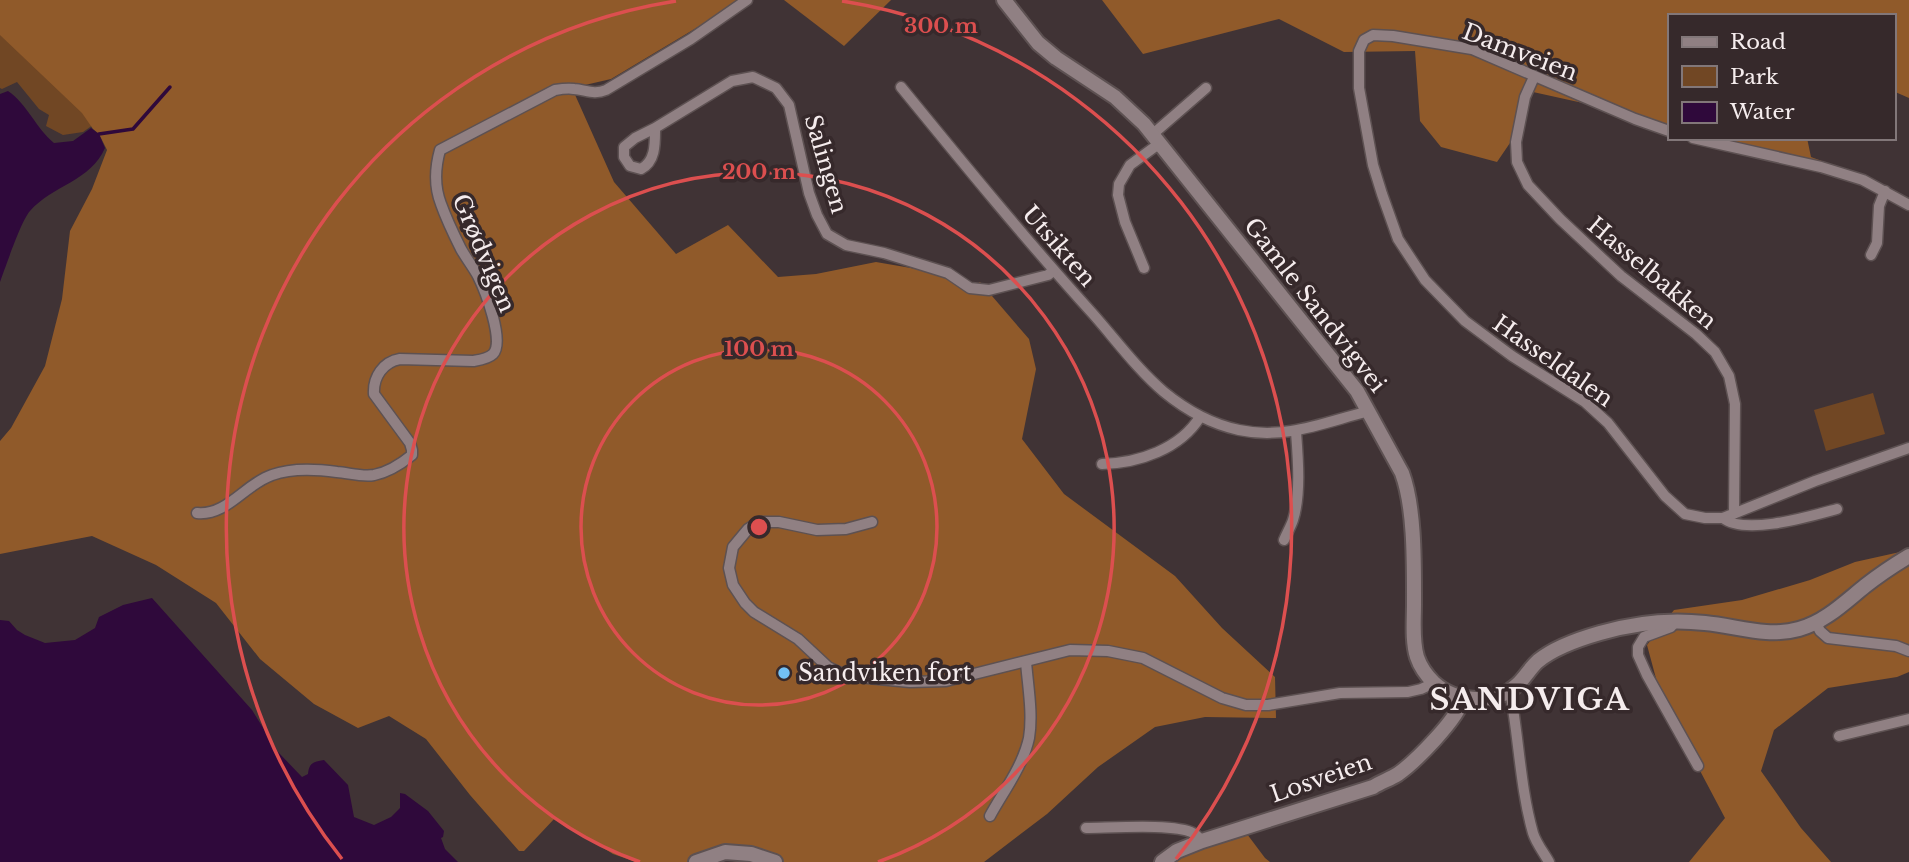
<svg xmlns="http://www.w3.org/2000/svg" width="1909" height="862" font-family="'Libre Baskerville',serif">
<style>
.green{fill:#714724}
.forest{fill:#905a2a}
.water{fill:#2f093b}
.lines{fill:none;stroke-linecap:round;stroke-linejoin:round}
.stream{stroke:#2f093b;stroke-width:3.5}
.street-casing{stroke:#5d5152;stroke-width:13}
.secondary-casing{stroke:#5d5152;stroke-width:18}
.street{stroke:#908083;stroke-width:10}
.secondary{stroke:#908083;stroke-width:14}
.ring{fill:none;stroke:#dc4f4f;stroke-width:3.5}
.poi-dot{fill:#72c1f5;stroke:#36292b;stroke-width:2.5}
.labels{text-anchor:middle;stroke-width:7;stroke-linejoin:round;paint-order:stroke}
.street-label{font-size:23px;fill:#f5eced;stroke:#36292b}
.poi-label{font-size:23px;fill:#f5eced;stroke:#36292b;text-anchor:start}
.district-label{font-size:30px;font-weight:bold;letter-spacing:2px;fill:#f5eced;stroke:#36292b}
.centre{fill:#dc4f4f;stroke:#36292b;stroke-width:3.5}
.ring-label{font-size:21px;text-anchor:middle;font-weight:bold;fill:#dc4f4f;stroke:#36292b;stroke-width:7;stroke-linejoin:round;paint-order:stroke}
</style>
<rect width="100%" height="100%" fill="#403335"/>
<g class="green">
<path d="M 0,0 L 100,120 L 83,132 L 63,135 L 46,126 L 49,115 L 39,109 L 17,82 L 2,89 L 0,88 Z"/>
<path d="M 1873,393 L 1885,434 L 1826,451 L 1814,410 Z"/>
</g>
<g class="forest">
<path d="M 0,0 L 743,0 L 611,79 L 572,88 L 614,182 L 676,254 L 728,225 L 778,277 L 816,274 L 876,262 L 940,273 L 969,289 L 980,282 L 1029,339 L 1036,369 L 1022,439 L 1064,494 L 1175,576 L 1222,628 L 1275,677 L 1276,718 L 1205,717 L 1155,727 L 1098,767 L 1047,814 L 984,862 L 739,862 L 720,859 L 716,862 L 636,862 L 613,854 L 555,818 L 524,851 L 519,851 L 470,795 L 426,739 L 389,716 L 358,728 L 314,704 L 260,659 L 216,603 L 156,565 L 92,536 L 0,554 L 0,441 L 11,428 L 45,366 L 62,299 L 70,231 L 92,189 L 107,150 L 99,134 L 93,129 L 82,113 L 0,35 Z"/>
<path d="M 784,0 L 891,0 L 844,46 Z"/>
<path d="M 1102,0 L 1909,0 L 1909,98 L 1893,91 L 1893,16 L 1669,16 L 1669,131 L 1601,107 L 1533,92 L 1512,140 L 1497,162 L 1441,147 L 1420,121 L 1415,51 L 1344,52 L 1279,19 L 1143,54 Z"/>
<path d="M 1697,138 L 1807,138 L 1811,157 L 1838,167 L 1837,169 Z"/>
<path d="M 1909,550 L 1909,672 L 1897,677 L 1828,688 L 1774,730 L 1761,771 L 1801,828 L 1831,862 L 1689,862 L 1725,818 L 1661,697 L 1647,645 L 1674,610 L 1742,600 L 1810,580 L 1855,562 Z"/>
<path d="M 1216,834 L 1247,834 L 1265,858 L 1270,862 L 1167,862 Z"/>
</g>
<g class="water">
<path d="M 8,91 C 27,104 36,128 54,143 L 73,141 L 91,128 L 99,134 L 105,148 C 91,181 53,185 30,211 C 21,221 6,266 0,282 L 0,94 Z"/>
<path d="M 152,598 L 252,710 L 278,752 L 302,777 L 308,774 C 309,763 313,762 324,760 L 348,785 L 354,817 L 374,825 L 391,817 L 400,808 L 400,793 L 405,794 L 428,811 L 444,831 L 443,837 L 441,838 L 445,849 L 458,862 L 0,862 L 0,620 L 9,621 L 17,630 L 25,635 L 45,643 L 75,640 L 95,628 L 99,617 L 123,605 Z"/>
</g>
<g class="lines">
<path class="stream" d="M 99,134 L 133,129 L 170,87"/>
<g class="street-casing">
<g id="street">
<path d="M 1534,77 L 1525,97 L 1516,142 L 1517,162 L 1528,185 L 1560,219 L 1621,276 L 1696,334 L 1715,352 L 1729,376 L 1735,404 L 1734,513"/>
<path d="M 901,87 C 963,163 1026,240 1093,314 C 1116,340 1137,369 1164,392 C 1186,410 1211,424 1239,430 C 1286,440 1325,422 1369,411"/>
<path d="M 655,128 C 655,143 656,161 641,169 L 630,166 L 624,157 L 624,147 L 635,138 L 655,128 L 732,81 L 753,77 L 776,88 L 789,105 L 809,193 L 817,215 L 827,234 L 846,245 L 884,253 L 948,273 L 970,288 L 989,290 L 1048,275 L 1053,271"/>
<path d="M 1669,131 L 1635,119 L 1472,49 L 1393,36 L 1373,35 L 1364,40 L 1359,51 L 1359,88 L 1373,165 L 1382,194 L 1398,239 L 1425,280 L 1465,321 L 1512,356 L 1585,402 L 1608,423 L 1665,496 L 1685,514 L 1705,518 L 1723,518 L 1815,481 L 1909,448"/>
<path d="M 1153,134 L 1206,88"/>
<path d="M 1693,138 L 1821,167 L 1863,180 L 1909,205"/>
<path d="M 1871,255 L 1877,243 L 1879,206 L 1885,191"/>
<path d="M 1144,268 L 1125,222 L 1118,195 L 1119,184 L 1130,165 L 1160,143"/>
<path d="M 1102,464 C 1139,463 1180,449 1200,417"/>
<path d="M 197,513 C 227,516 245,484 272,475 C 291,468 316,469 337,472 C 349,473 362,477 374,475 C 389,472 401,464 412,455 L 412,450 L 410,443 L 374,394 C 373,377 383,362 400,359 L 473,361 C 479,360 488,359 493,354 C 505,342 485,290 478,276 C 473,267 466,258 461,249 C 454,235 446,218 441,204 C 434,186 435,168 440,150 L 555,90 C 561,89 568,88 574,89 C 586,90 594,95 606,90 L 691,39 L 747,0"/>
<path d="M 1723,518 C 1745,536 1811,516 1837,509"/>
<path d="M 872,522 L 846,529 L 817,530 L 779,522 L 759,522 L 748,529 L 733,547 L 729,568 L 733,585 L 745,603 L 754,612 L 798,639 L 828,667 L 847,676 L 910,682 L 946,681 L 1070,650 L 1108,651 L 1143,658 L 1222,698 L 1246,705 L 1268,705 L 1340,693 L 1408,692 L 1421,689 L 1434,683"/>
<path d="M 1284,540 C 1287,533 1291,526 1293,520 C 1301,495 1298,458 1296,432"/>
<path d="M 1675,622 L 1671,627 L 1644,637 L 1638,647 L 1638,655 L 1647,675 L 1698,766"/>
<path d="M 1816,623 L 1820,631 L 1828,638 L 1896,646 L 1909,651"/>
<path d="M 1510,691 C 1519,738 1520,787 1533,833 C 1536,843 1544,853 1549,862"/>
<path d="M 1839,736 L 1909,719"/>
<path d="M 990,816 C 1003,792 1023,766 1029,738 C 1033,714 1028,687 1026,662"/>
<path d="M 1086,828 C 1109,828 1175,823 1193,833 C 1197,835 1199,838 1202,841"/>
</g>
</g>
<g class="secondary-casing">
<g id="secondary">
<path d="M 1004,0 L 1038,43 L 1056,58 L 1115,97 L 1144,124 L 1357,391 L 1402,473 C 1415,508 1414,565 1414,604 C 1414,621 1412,641 1417,657 C 1420,666 1427,676 1434,683 C 1456,703 1495,705 1517,685 C 1525,678 1530,668 1538,661 C 1555,647 1579,639 1600,633 C 1634,623 1670,619 1705,623 C 1737,626 1767,638 1799,629 C 1825,622 1845,602 1865,586 C 1879,575 1894,565 1909,556"/>
<path d="M 696,862 L 725,852 L 751,854 L 775,862"/>
<path d="M 1162,862 L 1177,851 L 1202,841 L 1373,787 C 1381,782 1390,779 1398,774 C 1415,762 1459,718 1463,698"/>
</g>
</g>
<use href="#street" class="street"/>
<use href="#secondary" class="secondary"/>
</g>
<g class="ring">
<circle cx="759" cy="527" r="178"/>
<path d="M640 862A355 355 0 1 1 878 862"/>
<path d="M342 859A533 533 0 0 1 676 1M842 1A533 533 0 0 1 1176 859"/>
</g>
<circle class="poi-dot" cx="784" cy="673" r="7"/>
<g class="labels">
<g class="street-label">
<text transform="translate(1520 52) rotate(21)" y="8">Damveien</text>
<text transform="translate(826 164) rotate(74)" y="8">Salingen</text>
<text transform="translate(1059 246) rotate(49)" y="8">Utsikten</text>
<text transform="translate(484 253) rotate(67)" y="8">Grødvigen</text>
<text transform="translate(1652 273) rotate(40)" y="8">Hasselbakken</text>
<text transform="translate(1315 305) rotate(52)" y="8">Gamle Sandvigvei</text>
<text transform="translate(1553 361) rotate(35)" y="8">Hasseldalen</text>
<text transform="translate(1321 778) rotate(-19)" y="8">Losveien</text>
</g>
<g class="poi-label">
<text x="798" y="681">Sandviken fort</text>
</g>
<g class="district-label">
<text x="1530" y="710">SANDVIGA</text>
</g>
</g>
<circle cx="759" cy="527" r="10" class="centre"/>
<g class="ring-label">
<text x="941" y="33">300 m</text>
<text x="759" y="179">200 m</text>
<text x="759" y="356">100 m</text>
</g>
<rect x="1668" y="14" width="228" height="126" fill="#36292b" stroke="#827779" stroke-width="2"/>
<rect x="1682" y="37" width="35" height="10" fill="#908083" stroke="#827779" stroke-width="2"/>
<text x="1730" y="49" font-size="21" fill="#f5eced">Road</text>
<rect x="1682" y="66" width="35" height="21" fill="#714724" stroke="#827779" stroke-width="2"/>
<text x="1730" y="84" font-size="21" fill="#f5eced">Park</text>
<rect x="1682" y="102" width="35" height="21" fill="#2f093b" stroke="#827779" stroke-width="2"/>
<text x="1730" y="119" font-size="21" fill="#f5eced">Water</text>
</svg>
